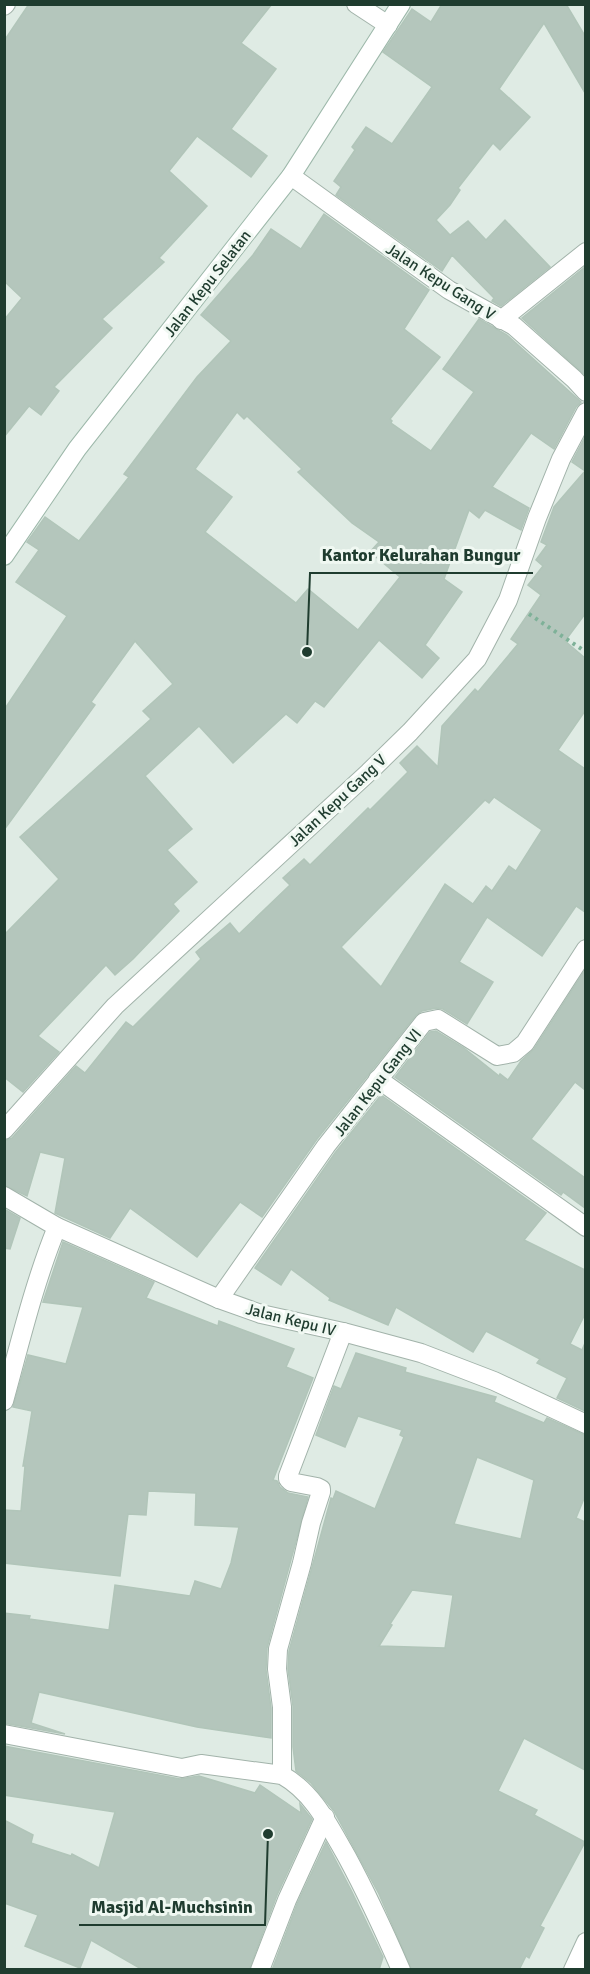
<svg xmlns="http://www.w3.org/2000/svg" width="590" height="1974" font-family="Signika,sans-serif">
<style>
.building{fill:#b4c6bc;stroke:#b1c5b9;stroke-width:1.5;fill-rule:evenodd}
.lines{fill:none;stroke-linecap:round;stroke-linejoin:round}
.street-casing{stroke:#a2b3aa;stroke-width:20}
.secondary-casing{stroke:#9db8aa;stroke-width:20}
.path{stroke:#7eb198;stroke-width:4;stroke-dasharray:3 4.5;stroke-linecap:butt}
.street{stroke:#fff;stroke-width:18}
.secondary{stroke:#fff;stroke-width:18}
.labels{text-anchor:middle;stroke-width:6;stroke-linejoin:round;paint-order:stroke}
.street-label{font-size:16px;fill:#1f3c2f;stroke:#f0f8f2}
.leader{fill:none;stroke:#1f3c2f;stroke-width:2}
.callout-dot{fill:#1f3c2f;stroke:#f0f8f2;stroke-width:2}
.callout-label{font-size:18px;text-anchor:middle;font-weight:bold;fill:#1f3c2f;stroke:#f0f8f2;stroke-width:6;stroke-linejoin:round;paint-order:stroke}
</style>
<rect width="100%" height="100%" fill="#dfebe4"/>
<g class="building">
<path d="M 29,4 L 272,4 L 241,43 L 276,69 L 231,129 L 267,156 L 251,177 L 197,136 L 169,171 L 207,206 L 159,258 L 164,262 L 102,319 L 112,328 L 54,387 L 59,391 L 41,415 L 29,406 L 4,437 L 4,320 L 22,298 L 4,281 L 4,41 Z"/>
<path d="M 442,4 L 566,4 L 585,36 L 585,93 L 544,23 L 499,89 L 530,117 L 500,150 L 493,143 L 458,188 L 460,190 L 450,205 L 436,220 L 450,235 L 468,221 L 486,240 L 505,220 L 550,267 L 501,306 L 492,301 L 494,298 L 452,255 L 442,271 L 336,195 L 341,187 L 334,181 L 355,150 L 352,147 L 366,127 L 392,144 L 432,87 L 383,52 L 412,9 L 431,22 Z"/>
<path d="M 324,214 L 429,290 L 404,329 L 440,357 L 390,419 L 392,421 L 391,423 L 431,451 L 474,392 L 443,369 L 479,319 L 507,335 L 581,402 L 576,407 L 554,449 L 531,433 L 492,487 L 529,508 L 521,530 L 485,510 L 479,518 L 469,510 L 444,579 L 462,592 L 425,645 L 439,658 L 422,678 L 379,640 L 324,707 L 315,701 L 297,723 L 286,714 L 233,763 L 199,726 L 145,776 L 192,829 L 167,850 L 197,882 L 173,904 L 179,911 L 133,959 L 115,975 L 106,965 L 38,1036 L 59,1052 L 23,1092 L 4,1077 L 4,935 L 59,879 L 20,837 L 151,719 L 143,711 L 173,684 L 135,641 L 91,702 L 95,705 L 4,830 L 4,710 L 67,616 L 16,582 L 39,550 L 27,542 L 45,517 L 79,541 L 129,477 L 124,474 L 197,377 L 231,341 L 201,315 L 253,255 L 271,229 L 301,249 ZM 237,412 L 244,419 L 247,416 L 302,469 L 298,472 L 352,523 L 379,542 L 370,552 L 400,577 L 358,630 L 308,589 L 296,603 L 205,532 L 232,497 L 195,469 Z"/>
<path d="M 585,267 L 585,375 L 522,318 Z"/>
<path d="M 585,437 L 585,614 L 565,641 L 585,658 L 585,711 L 558,750 L 585,769 L 585,912 L 576,906 L 542,956 L 487,917 L 459,962 L 493,982 L 467,1024 L 443,1009 L 436,1008 L 422,1011 L 416,1015 L 317,1139 L 262,1217 L 240,1202 L 197,1257 L 130,1208 L 110,1238 L 55,1213 L 65,1158 L 40,1152 L 27,1196 L 4,1185 L 4,1141 L 12,1138 L 76,1066 L 85,1073 L 126,1022 L 133,1027 L 201,959 L 196,952 L 230,923 L 239,934 L 290,885 L 283,878 L 304,859 L 310,865 L 368,808 L 370,810 L 408,772 L 400,763 L 417,746 L 438,767 L 442,726 L 475,689 L 478,692 L 518,644 L 511,639 L 541,595 L 528,585 L 543,566 L 536,560 L 547,545 L 541,542 L 554,507 L 585,471 L 572,462 ZM 494,797 L 542,830 L 516,871 L 509,866 L 492,891 L 486,886 L 473,904 L 445,884 L 381,987 L 341,947 L 485,800 L 489,803 Z"/>
<path d="M 585,970 L 585,1090 L 575,1082 L 531,1139 L 585,1178 L 585,1208 L 563,1192 L 561,1195 L 395,1077 L 430,1032 L 436,1031 L 464,1048 L 499,1076 L 500,1074 L 508,1080 L 521,1061 L 534,1049 Z"/>
<path d="M 381,1095 L 546,1213 L 524,1240 L 585,1270 L 585,1314 L 570,1344 L 582,1350 L 585,1343 L 585,1411 L 557,1398 L 567,1378 L 537,1363 L 540,1359 L 486,1331 L 473,1352 L 396,1307 L 388,1325 L 329,1300 L 330,1298 L 291,1269 L 281,1285 L 255,1268 L 335,1153 Z"/>
<path d="M 4,1209 L 20,1218 L 10,1249 L 4,1248 Z"/>
<path d="M 63,1242 L 154,1282 L 146,1298 L 218,1326 L 219,1321 L 294,1349 L 286,1367 L 313,1378 L 273,1480 L 277,1481 L 280,1487 L 288,1493 L 308,1497 L 267,1648 L 266,1670 L 271,1708 L 271,1738 L 197,1727 L 39,1692 L 31,1723 L 65,1734 L 4,1723 L 4,1613 L 30,1616 L 29,1619 L 109,1630 L 115,1585 L 190,1596 L 195,1581 L 221,1589 L 231,1563 L 239,1527 L 195,1525 L 196,1493 L 148,1491 L 146,1515 L 128,1514 L 120,1576 L 4,1563 L 4,1510 L 21,1511 L 25,1466 L 23,1466 L 32,1411 L 13,1407 L 28,1355 L 66,1364 L 83,1307 L 43,1302 Z"/>
<path d="M 356,1353 L 406,1368 L 405,1372 L 496,1397 L 494,1402 L 544,1423 L 547,1418 L 585,1435 L 585,1496 L 576,1518 L 585,1522 L 585,1770 L 524,1738 L 498,1791 L 537,1810 L 534,1815 L 585,1842 L 540,1926 L 544,1928 L 529,1958 L 526,1956 L 519,1970 L 412,1970 L 379,1894 L 334,1811 L 311,1783 L 296,1771 L 293,1747 L 293,1706 L 288,1669 L 289,1651 L 331,1498 L 333,1499 L 336,1491 L 375,1509 L 404,1437 L 400,1435 L 402,1430 L 358,1416 L 345,1447 L 316,1435 L 334,1386 L 341,1389 ZM 477,1457 L 534,1480 L 521,1539 L 454,1524 ZM 412,1590 L 453,1595 L 445,1648 L 379,1646 L 392,1625 L 390,1624 Z"/>
<path d="M 4,1746 L 180,1779 L 199,1776 L 255,1793 L 260,1785 L 301,1813 L 300,1804 L 312,1819 L 277,1895 L 249,1970 L 143,1970 L 91,1940 L 80,1968 L 25,1946 L 38,1915 L 4,1903 L 4,1820 L 33,1835 L 31,1843 L 71,1856 L 72,1854 L 99,1868 L 115,1812 L 4,1795 Z"/>
<path d="M 326,1842 L 351,1890 L 383,1957 L 379,1970 L 272,1970 L 297,1904 Z"/>
</g>
<g class="lines">
<g class="street-casing">
<g id="street">
<path d="M 356,4 L 388,25"/>
<path d="M 4,6 L 6,4"/>
<path d="M 291,176 L 449,290 L 514,326 L 574,379 L 586,392"/>
<path d="M 501,320 L 586,252"/>
<path d="M 378,1079 L 586,1227"/>
<path d="M 4,1130 L 115,1006 L 369,772 L 410,732 L 477,659 L 508,600 L 537,518 L 561,459 L 586,412"/>
<path d="M 4,1196 L 57,1227 L 219,1299 L 261,1314 L 343,1332 L 421,1353 L 494,1381 L 586,1424"/>
<path d="M 219,1299 L 326,1146 L 424,1022 L 438,1019 L 497,1056 L 513,1053 L 525,1043 L 586,949"/>
<path d="M 4,1401 C 20,1343 34,1283 57,1227"/>
<path d="M 4,1734 L 182,1768 L 201,1764 L 282,1775 C 314,1793 329,1826 347,1857 C 367,1894 384,1931 401,1970"/>
<path d="M 282,1775 L 282,1707 L 277,1669 L 278,1649 L 302,1563 L 311,1523 L 321,1492 L 321,1489 L 317,1487 L 291,1482 L 288,1479 L 288,1476 L 343,1332"/>
<path d="M 260,1970 L 287,1900 L 325,1817"/>
<path d="M 573,1970 L 586,1942"/>
</g>
</g>
<g class="secondary-casing">
<path id="secondary" d="M 4,556 L 77,449 L 291,176 L 401,4"/>
</g>
<path class="path" d="M 529,614 L 586,652"/>
<use href="#street" class="street"/>
<use href="#secondary" class="secondary"/>
</g>
<g class="labels">
<g class="street-label">
<text transform="translate(441 281) rotate(33)" y="6">Jalan Kepu Gang V</text>
<text transform="translate(207 283) rotate(-52)" y="6">Jalan Kepu Selatan</text>
<text transform="translate(337 800) rotate(-43)" y="6">Jalan Kepu Gang V</text>
<text transform="translate(377 1082) rotate(-52)" y="6">Jalan Kepu Gang VI</text>
<text transform="translate(291 1319) rotate(14)" y="6">Jalan Kepu IV</text>
</g>
</g>
<path class="leader" d="M307 652L310 573H533M268 1834L265 1925H79"/>
<g class="callout-dot">
<circle cx="307" cy="652" r="6"/>
<circle cx="268" cy="1834" r="6"/>
</g>
<g class="callout-label">
<text x="421" y="561">Kantor Kelurahan Bungur</text>
<text x="172" y="1913">Masjid Al-Muchsinin</text>
</g>
<rect width="590" height="1974" fill="none" stroke="#1f3c2f" stroke-width="12"/>
</svg>
